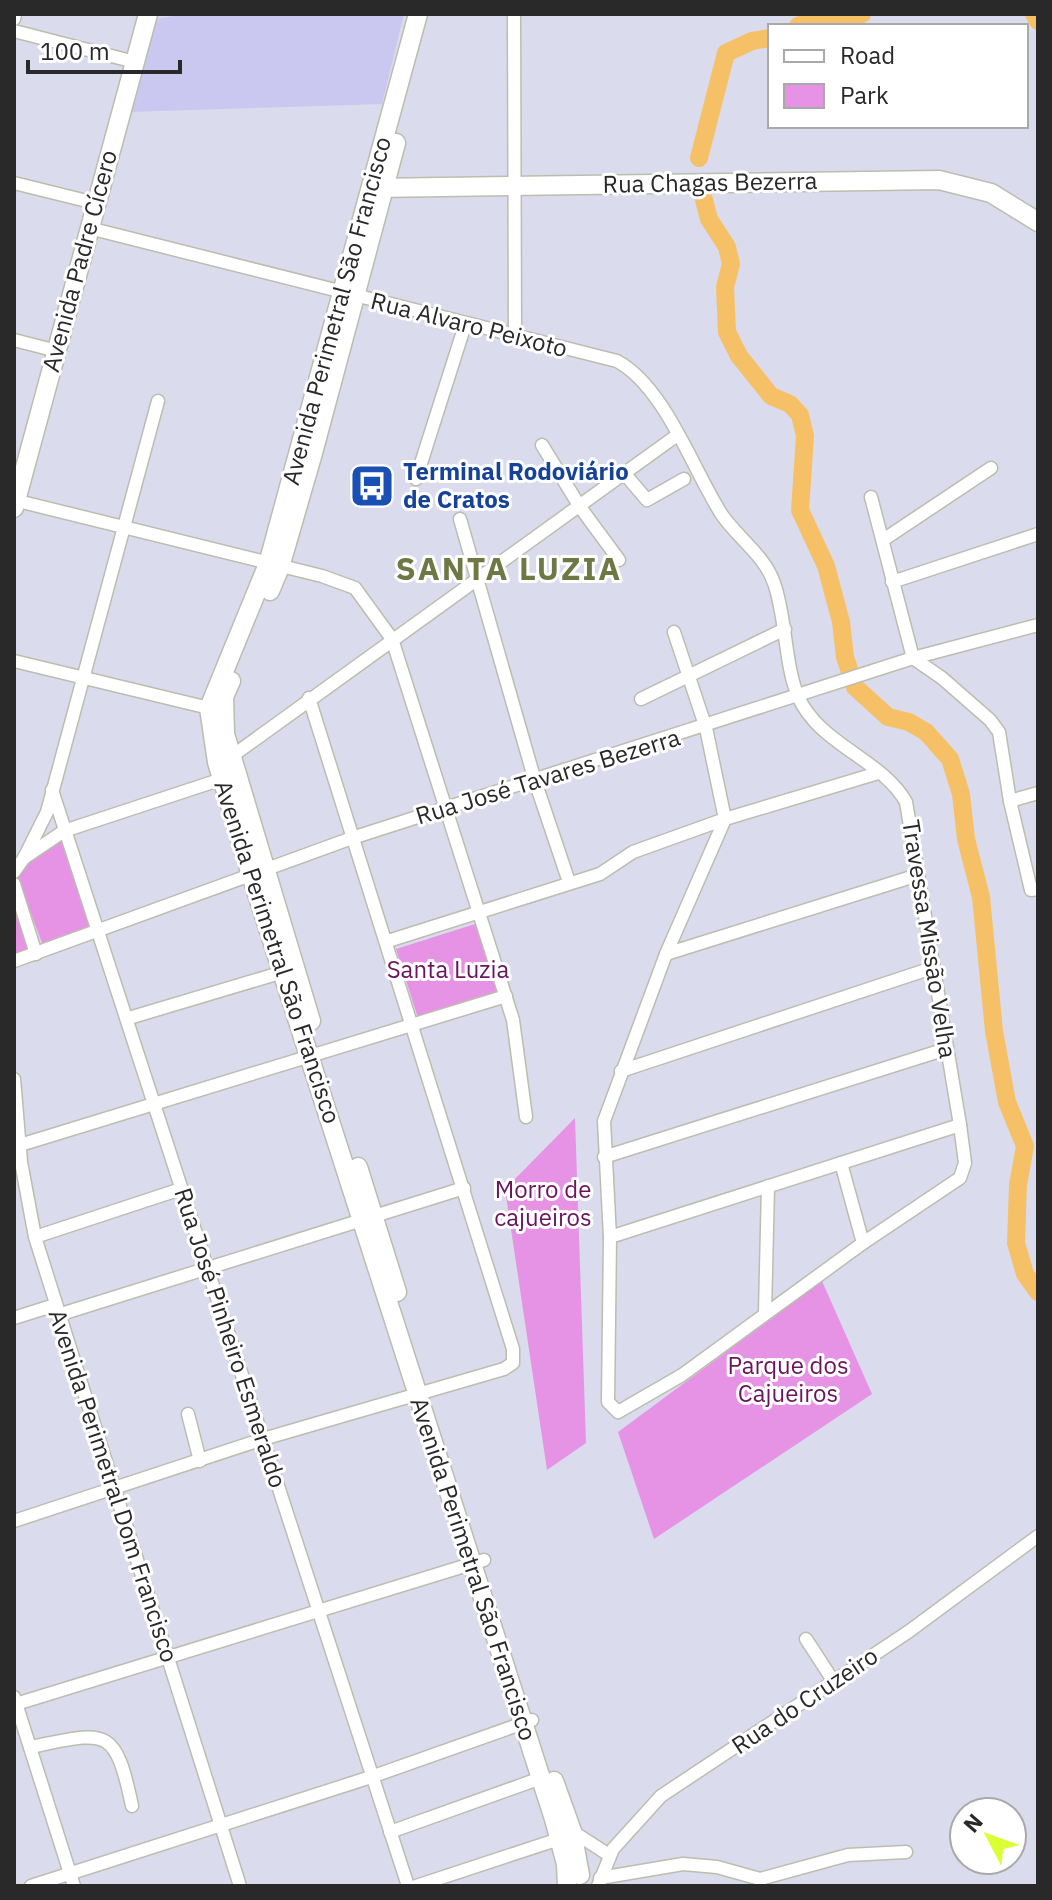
<svg xmlns="http://www.w3.org/2000/svg" width="1052" height="1900" font-family="'IBM Plex Sans',sans-serif">
<style>
.education{fill:#cac8f0}
.green{fill:#e793e5}
.lines{fill:none;stroke-linecap:round;stroke-linejoin:round}
.river{stroke:#f6c166;stroke-width:18}
.street-casing{stroke:#bbbeae;stroke-width:15}
.secondary-casing{stroke:#bbbeae;stroke-width:21}
.street{stroke:#fff;stroke-width:12}
.secondary{stroke:#fff;stroke-width:18}
.labels{text-anchor:middle;stroke-width:6;stroke-linejoin:round;paint-order:stroke}
.street-label{font-size:24px;fill:#292929;stroke:#fff}
.transit-label{font-size:24px;font-weight:bold;fill:#164399;stroke:#fff;text-anchor:start}
.park-label{font-size:24px;fill:#6a155d;stroke:#fff}
.district-label{font-size:32px;font-weight:bold;letter-spacing:2px;fill:#6e7844;stroke:#fff}
</style>
<rect width="100%" height="100%" fill="#dadbed"/>
<path class="education" d="M 186,14 L 404,14 L 382,104 L 130,112 L 156,19 Z"/>
<g class="green">
<path d="M 63,838 L 90,926 L 42,943 L 16,873 Z"/>
<path d="M 14,900 L 29,951 L 14,956 Z"/>
<path d="M 478,923 L 500,992 L 418,1018 L 396,949 Z"/>
<path d="M 575,1118 L 586,1443 L 547,1470 L 505,1189 Z"/>
<path d="M 822,1281 L 872,1394 L 654,1539 L 618,1432 Z"/>
</g>
<g class="lines">
<g class="river">
<path d="M 1034,14 L 1038,21"/>
<path d="M 798,26 L 821,17 L 838,20 L 862,14"/>
<path d="M 699,158 L 726,53 L 752,41 L 770,38"/>
<path d="M 704,200 L 709,219 L 727,247 L 731,264 L 725,287 L 727,332 L 739,356 L 771,396 L 790,404 L 800,415 L 805,436 L 800,510 L 826,566 L 841,622 L 845,657 L 855,687 L 888,717 L 909,722 L 926,732 L 950,759 L 961,794 L 966,839 L 981,897 L 994,1031 L 1007,1102 L 1025,1146 L 1018,1185 L 1016,1243 L 1025,1274 L 1038,1292"/>
</g>
<g class="street-casing">
<g id="street">
<path d="M 514,14 L 515,337"/>
<path d="M 14,19 L 15,14"/>
<path d="M 14,31 L 135,62"/>
<path d="M 14,183 L 95,203"/>
<path d="M 89,228 L 617,361 C 665,387 693,470 722,515 C 738,538 765,556 774,583 C 786,616 785,667 798,696 C 818,744 882,759 906,802 L 960,1125 L 965,1163 L 960,1178 L 863,1243 L 682,1375 L 618,1412 L 608,1402 L 610,1237 L 604,1121 L 666,954 L 725,819 L 706,728 L 674,632"/>
<path d="M 14,340 L 57,351"/>
<path d="M 542,445 L 580,507 L 619,560"/>
<path d="M 624,473 L 647,500 L 684,479"/>
<path d="M 416,479 L 465,325"/>
<path d="M 871,497 L 913,658 L 942,678 L 990,720 L 999,732 L 1010,801 L 1031,890 L 1038,889"/>
<path d="M 14,500 L 322,576 L 355,588 L 392,639 L 513,1020 L 526,1117"/>
<path d="M 460,519 L 535,781 L 569,882"/>
<path d="M 883,540 L 991,468"/>
<path d="M 892,582 L 1038,534"/>
<path d="M 14,661 L 209,708"/>
<path d="M 641,699 L 785,629"/>
<path d="M 228,759 L 676,436"/>
<path d="M 52,790 L 408,1886"/>
<path d="M 1010,801 L 1038,793"/>
<path d="M 24,858 L 47,812 L 158,401"/>
<path d="M 14,872 L 24,858 L 64,831 L 222,779"/>
<path d="M 14,884 L 36,954"/>
<path d="M 388,941 L 600,874 L 633,852 L 725,819 L 878,773"/>
<path d="M 666,954 L 918,875"/>
<path d="M 14,961 L 352,838 L 913,658 L 1038,625"/>
<path d="M 129,1018 L 283,972"/>
<path d="M 621,1071 L 932,968"/>
<path d="M 14,1079 L 21,1162 L 35,1237 L 240,1886"/>
<path d="M 20,1145 L 506,996"/>
<path d="M 604,1157 L 946,1049"/>
<path d="M 841,1163 L 863,1243"/>
<path d="M 35,1237 L 181,1189"/>
<path d="M 610,1237 L 960,1125"/>
<path d="M 765,1313 L 768,1186"/>
<path d="M 58,1315 L 464,1188"/>
<path d="M 14,1318 L 55,1305"/>
<path d="M 188,1414 L 200,1461"/>
<path d="M 14,1521 L 263,1439 L 504,1369 L 513,1363 L 513,1349 L 309,698"/>
<path d="M 806,1639 L 834,1682"/>
<path d="M 14,1697 L 74,1886"/>
<path d="M 16,1704 L 484,1560"/>
<path d="M 30,1747 C 106,1732 115,1724 132,1806"/>
<path d="M 572,1831 L 609,1855"/>
<path d="M 390,1832 L 541,1778"/>
<path d="M 600,1878 L 683,1864 L 717,1867 L 760,1879 L 848,1855 L 906,1852"/>
<path d="M 31,1886 L 371,1777 L 532,1720"/>
<path d="M 416,1886 L 559,1839"/>
<path d="M 598,1886 L 613,1849 L 661,1796 L 908,1632 L 1038,1536"/>
</g>
</g>
<g class="secondary-casing">
<g id="secondary">
<path d="M 418,14 L 268,564 L 209,708 L 217,762 L 251,875 L 554,1819 L 566,1864 L 567,1886"/>
<path d="M 374,188 L 939,180 L 991,193 L 1038,222"/>
<path d="M 14,508 L 148,14"/>
<path d="M 270,591 L 280,567 L 313,453 L 396,143"/>
<path d="M 231,681 L 224,697 L 225,734 L 311,1021"/>
<path d="M 358,1167 L 397,1292"/>
<path d="M 554,1781 L 572,1831 L 580,1875"/>
</g>
</g>
<use href="#street" class="street"/>
<use href="#secondary" class="secondary"/>
</g>
<defs>
<g id="bus-square" transform="scale(2.3)"><rect x="-9" y="-9" width="18" height="18" rx="4" fill="#1a4fb4" stroke="#fff"/><path d="M-5-6H5V4H4V6H2V4H-2V6H-4V4H-5ZM-3.5-4V0h7V-4ZM-3.5 1.2v1.5H-2V1.2ZM2 1.2v1.5H3.5V1.2Z" fill="#fff"/></g>
</defs>
<g fill-rule="evenodd">
<use href="#bus-square" x="372" y="486"/>
</g>
<g class="labels">
<g class="street-label">
<text transform="translate(710 183) rotate(-1)" y="8">Rua Chagas Bezerra</text>
<text transform="translate(80 261) rotate(-75)" y="8">Avenida Padre Cícero</text>
<text transform="translate(337 311) rotate(-75)" y="8">Avenida Perimetral São Francisco</text>
<text transform="translate(469 325) rotate(14)" y="8">Rua Alvaro Peixoto</text>
<text transform="translate(548 777) rotate(-17)" y="8">Rua José Tavares Bezerra</text>
<text transform="translate(929 939) rotate(81)" y="8">Travessa Missão Velha</text>
<text transform="translate(277 952) rotate(72)" y="8">Avenida Perimetral São Francisco</text>
<text transform="translate(230 1338) rotate(72)" y="8">Rua José Pinheiro Esmeraldo</text>
<text transform="translate(113 1486) rotate(72)" y="8">Avenida Perimetral Dom Francisco</text>
<text transform="translate(473 1569) rotate(72)" y="8">Avenida Perimetral São Francisco</text>
<text transform="translate(805 1701) rotate(-34)" y="8">Rua do Cruzeiro</text>
</g>
<g class="transit-label">
<text x="403" y="480">Terminal Rodoviário<tspan x="403" dy="28">de Cratos</tspan></text>
</g>
<g class="park-label">
<text x="448" y="978">Santa Luzia</text>
<text x="543" y="1198">Morro de<tspan x="543" dy="28">cajueiros</tspan></text>
<text x="788" y="1374">Parque dos<tspan x="788" dy="28">Cajueiros</tspan></text>
</g>
<g class="district-label">
<text x="509" y="580">SANTA LUZIA</text>
</g>
</g>
<rect width="1052" height="1900" fill="none" stroke="#292929" stroke-width="32"/>
<rect x="768" y="24" width="260" height="104" fill="#ffffff" stroke="#a9a9a9" stroke-width="2"/>
<rect x="784" y="50" width="40" height="12" fill="#ffffff" stroke="#a9a9a9" stroke-width="2"/>
<text x="840" y="64" font-size="24" fill="#292929">Road</text>
<rect x="784" y="84" width="40" height="24" fill="#e793e5" stroke="#a9a9a9" stroke-width="2"/>
<text x="840" y="104" font-size="24" fill="#292929">Park</text>
<g transform="translate(988 1836) rotate(311)"><circle r="38" fill="#ffffff" stroke="#a9a9a9" stroke-width="2"/>
<path d="M0-6L14 30L0 20L-14 30Z" fill="#daff35"/>
<text y="-12" font-size="22" font-weight="bold" text-anchor="middle" fill="#292929">N</text>
</g>
<path d="M28 60v12h152v-12" fill="none" stroke="#292929" stroke-width="4"/>
<text x="40" y="60" font-size="24" fill="#292929" stroke="#ffffff" stroke-width="6" paint-order="stroke">100 m</text>
</svg>
